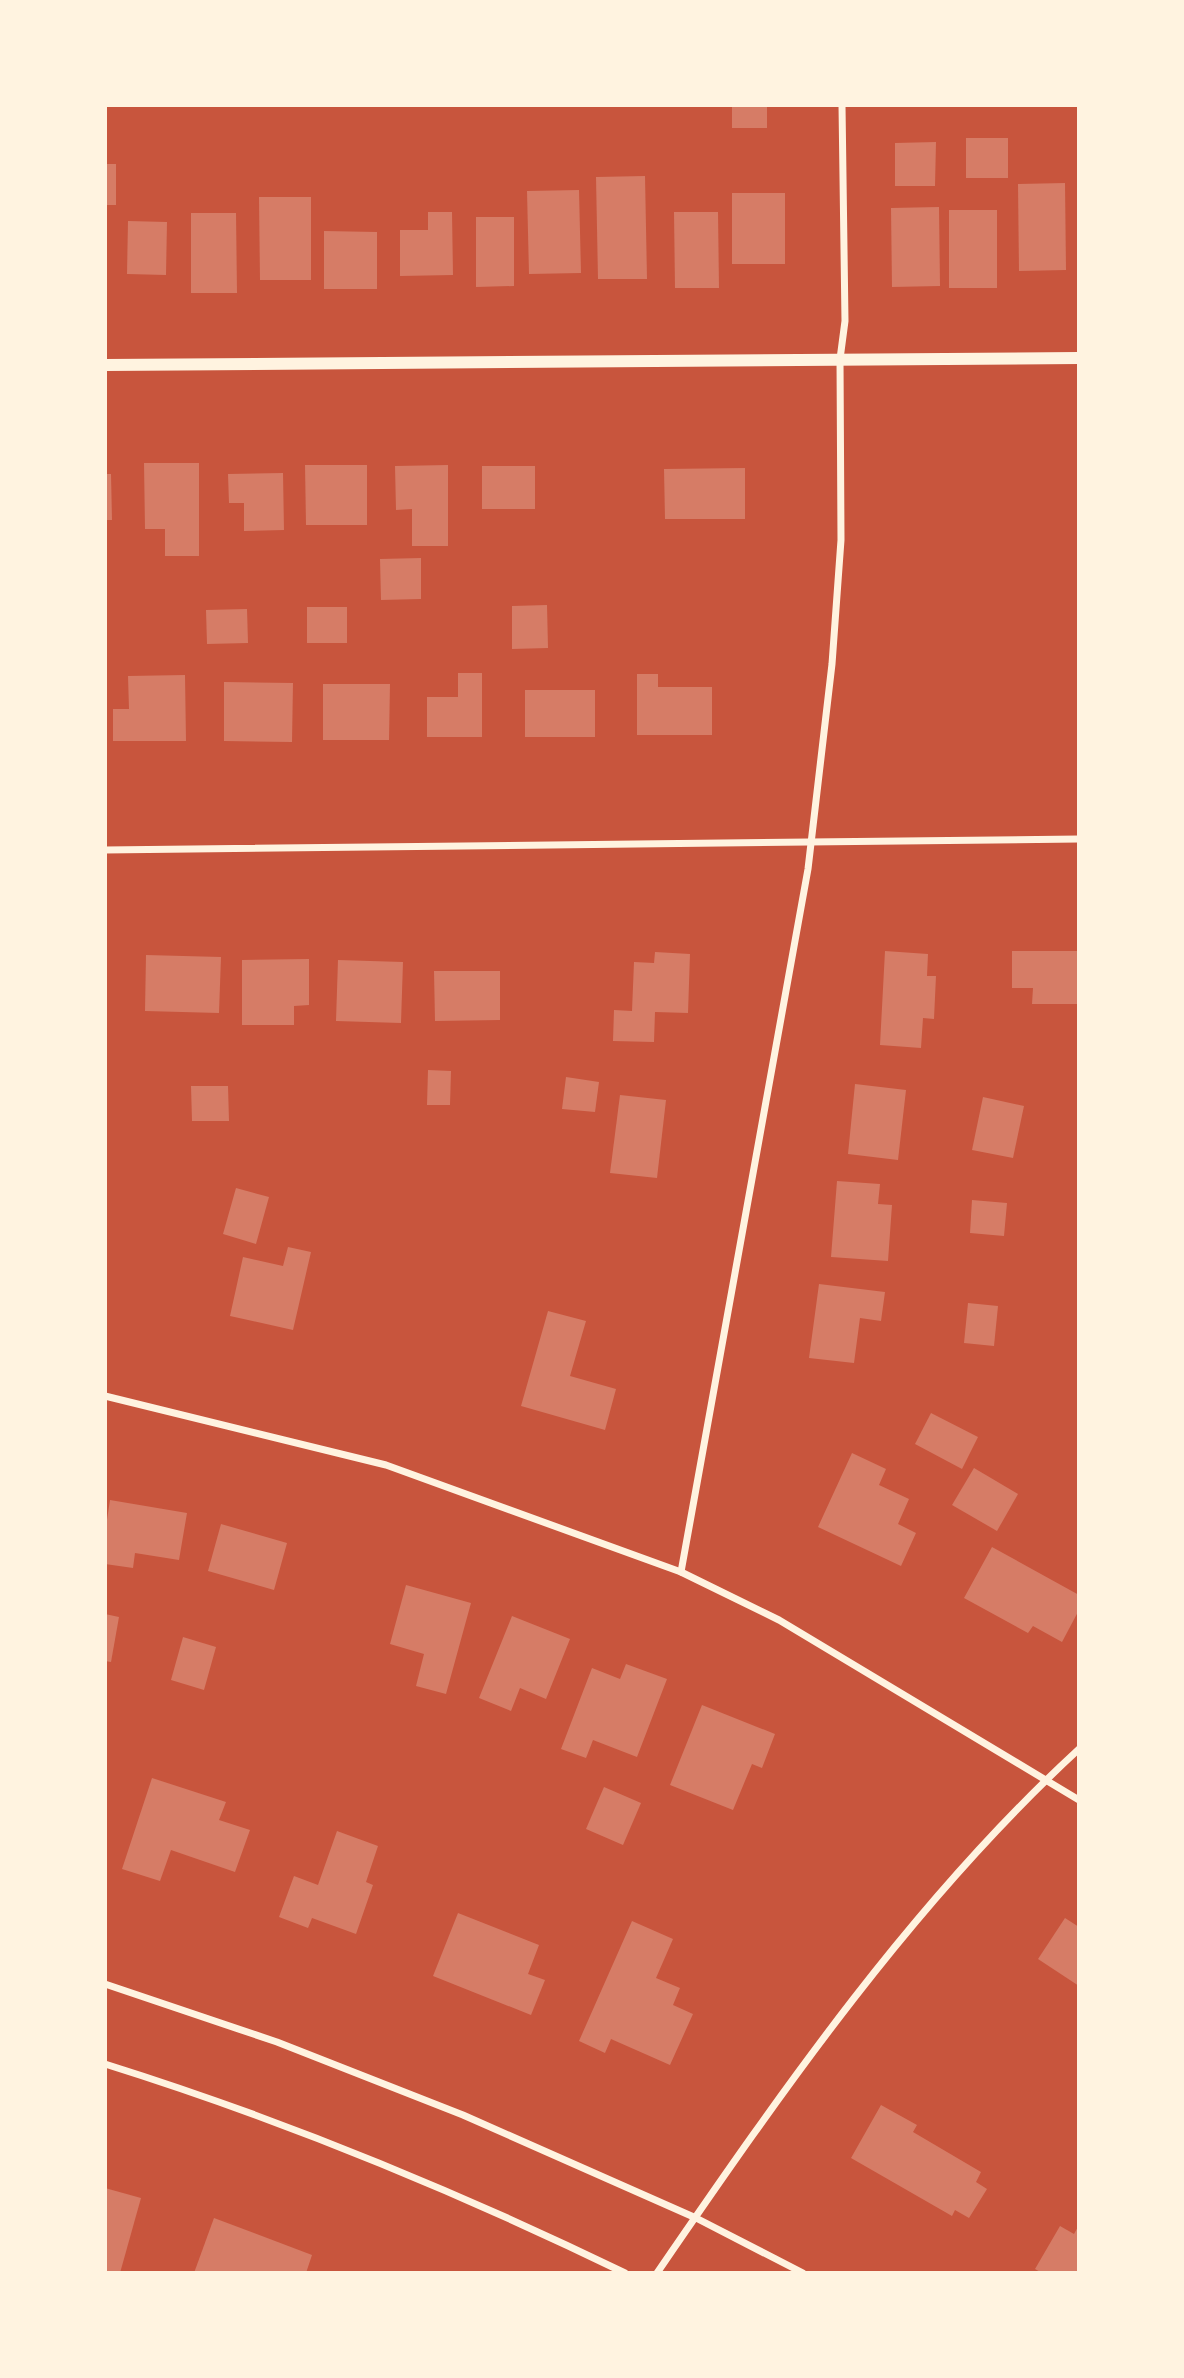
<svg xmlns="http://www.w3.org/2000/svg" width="1184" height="2378" font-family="Rubik,sans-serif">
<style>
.building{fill:#d67c66}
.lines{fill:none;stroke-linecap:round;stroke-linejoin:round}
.minor{stroke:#fff3e0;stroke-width:7}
.tertiary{stroke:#fff3e0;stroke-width:12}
</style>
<rect width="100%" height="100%" fill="#c8553d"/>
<g class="building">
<rect x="732" y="105" width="35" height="23"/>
<rect x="966" y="138" width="42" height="40"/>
<path d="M 936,142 L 935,186 L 895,186 L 895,143 Z"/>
<rect x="105" y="164" width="11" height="41"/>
<path d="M 645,176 L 647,279 L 598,279 L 596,177 Z"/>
<path d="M 1065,183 L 1066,270 L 1019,271 L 1018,184 Z"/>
<path d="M 579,190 L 581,273 L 529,274 L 527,191 Z"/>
<rect x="732" y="193" width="53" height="71"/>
<path d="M 259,197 L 311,197 L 311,280 L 260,280 Z"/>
<path d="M 939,207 L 940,286 L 892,287 L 891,208 Z"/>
<rect x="949" y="210" width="48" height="78"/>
<path d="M 428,212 L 452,212 L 453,275 L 400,276 L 400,230 L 428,230 Z"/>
<path d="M 674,212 L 718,212 L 719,288 L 675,288 Z"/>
<path d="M 191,213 L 236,213 L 237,293 L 191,293 Z"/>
<path d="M 476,217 L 514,217 L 514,286 L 476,287 Z"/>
<path d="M 128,221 L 167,222 L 166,275 L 127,274 Z"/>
<path d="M 324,231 L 377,232 L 377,289 L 324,289 Z"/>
<path d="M 144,463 L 199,463 L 199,556 L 165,556 L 165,529 L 145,529 Z"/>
<path d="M 305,465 L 367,465 L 367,525 L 306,525 Z"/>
<path d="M 448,465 L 448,546 L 412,546 L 412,509 L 396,510 L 395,466 Z"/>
<rect x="482" y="466" width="53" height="43"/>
<path d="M 745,468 L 745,519 L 665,519 L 664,469 Z"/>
<path d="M 283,473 L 284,530 L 244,531 L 244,503 L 229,503 L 228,474 Z"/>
<path d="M 105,474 L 111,474 L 112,520 L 105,520 Z"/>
<path d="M 421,558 L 421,599 L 381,600 L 380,559 Z"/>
<path d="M 547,605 L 548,648 L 512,649 L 512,606 Z"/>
<rect x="307" y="607" width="40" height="36"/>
<path d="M 247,609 L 248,643 L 207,644 L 206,610 Z"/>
<path d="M 458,673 L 482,673 L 482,737 L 427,737 L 427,697 L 458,697 Z"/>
<path d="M 637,674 L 658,674 L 658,687 L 712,687 L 712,735 L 637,735 Z"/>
<path d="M 185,675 L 186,741 L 113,741 L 113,709 L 129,709 L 128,676 Z"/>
<path d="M 224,682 L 293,683 L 292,742 L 224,741 Z"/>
<path d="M 323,684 L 390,684 L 389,740 L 323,740 Z"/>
<rect x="525" y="690" width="70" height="47"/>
<path d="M 885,951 L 928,954 L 927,976 L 936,976 L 934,1019 L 923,1018 L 921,1048 L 880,1045 Z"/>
<path d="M 1012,951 L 1079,951 L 1079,1004 L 1032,1004 L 1033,988 L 1012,988 Z"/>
<path d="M 655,952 L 690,954 L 688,1013 L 655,1012 L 654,1042 L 613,1041 L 614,1010 L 632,1011 L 634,962 L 654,963 Z"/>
<path d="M 146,955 L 221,957 L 219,1013 L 145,1011 Z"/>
<path d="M 309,959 L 309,1005 L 294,1006 L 294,1025 L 242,1025 L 242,960 Z"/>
<path d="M 338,960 L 403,962 L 401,1023 L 336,1021 Z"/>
<path d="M 434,971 L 500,971 L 500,1020 L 435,1021 Z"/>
<path d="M 428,1070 L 451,1071 L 450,1105 L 427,1105 Z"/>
<path d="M 566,1077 L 599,1082 L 595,1112 L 562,1109 Z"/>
<path d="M 855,1084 L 906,1090 L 898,1160 L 848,1154 Z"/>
<path d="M 191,1086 L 228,1086 L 229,1121 L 192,1121 Z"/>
<path d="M 620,1095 L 666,1100 L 657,1178 L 610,1173 Z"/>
<path d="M 983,1097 L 1024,1106 L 1013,1158 L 972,1150 Z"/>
<path d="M 837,1181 L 880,1184 L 878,1204 L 892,1205 L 888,1261 L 831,1257 Z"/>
<path d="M 236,1188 L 269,1197 L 256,1244 L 223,1234 Z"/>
<path d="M 972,1200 L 1007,1203 L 1004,1236 L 970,1233 Z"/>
<path d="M 288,1247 L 311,1252 L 293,1330 L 230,1316 L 243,1257 L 283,1266 Z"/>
<path d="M 819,1284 L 885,1292 L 881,1321 L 860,1318 L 854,1363 L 809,1358 Z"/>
<path d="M 968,1303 L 998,1306 L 994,1346 L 964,1343 Z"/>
<path d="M 548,1311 L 586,1321 L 570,1376 L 616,1389 L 605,1430 L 521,1406 Z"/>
<path d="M 931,1413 L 978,1437 L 962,1469 L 915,1444 Z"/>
<path d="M 852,1453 L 886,1469 L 879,1485 L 909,1499 L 898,1524 L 916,1533 L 901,1566 L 818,1527 Z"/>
<path d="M 974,1468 L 1018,1494 L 997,1531 L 952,1505 Z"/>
<path d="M 110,1500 L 187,1513 L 179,1560 L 135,1553 L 133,1568 L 105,1564 L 105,1533 Z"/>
<path d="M 221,1524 L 287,1543 L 274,1590 L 208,1571 Z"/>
<path d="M 992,1547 L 1079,1595 L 1079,1610 L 1062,1642 L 1033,1626 L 1028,1633 L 964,1598 Z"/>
<path d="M 406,1585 L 471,1603 L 446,1694 L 416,1686 L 424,1654 L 390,1644 Z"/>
<path d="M 105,1614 L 119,1617 L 111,1662 L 105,1661 Z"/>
<path d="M 512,1616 L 570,1639 L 546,1699 L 520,1688 L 511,1711 L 479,1698 Z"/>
<path d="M 183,1637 L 216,1647 L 204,1690 L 171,1680 Z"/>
<path d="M 626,1664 L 667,1679 L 637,1757 L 593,1740 L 586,1758 L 561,1749 L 592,1668 L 620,1679 Z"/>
<path d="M 702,1705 L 775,1734 L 762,1768 L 752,1764 L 733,1810 L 670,1785 Z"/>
<path d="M 152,1778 L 226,1802 L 219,1820 L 250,1830 L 235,1872 L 171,1850 L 160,1881 L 122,1869 Z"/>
<path d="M 604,1787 L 641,1803 L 623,1845 L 586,1829 Z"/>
<path d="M 337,1831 L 378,1846 L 366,1882 L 373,1885 L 356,1934 L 312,1918 L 308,1928 L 279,1917 L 294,1876 L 318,1885 Z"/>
<path d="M 458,1913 L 539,1945 L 528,1974 L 545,1980 L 531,2015 L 433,1976 Z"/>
<path d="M 1065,1918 L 1079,1927 L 1079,1986 L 1038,1959 Z"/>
<path d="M 632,1921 L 673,1939 L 656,1978 L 680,1988 L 673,2005 L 693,2014 L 670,2065 L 611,2039 L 605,2053 L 579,2041 Z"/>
<path d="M 881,2105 L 917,2125 L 913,2132 L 981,2172 L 976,2182 L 987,2189 L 969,2218 L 955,2210 L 952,2216 L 851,2158 Z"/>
<path d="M 105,2188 L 141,2198 L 120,2273 L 105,2273 Z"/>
<path d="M 214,2218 L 312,2255 L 306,2273 L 194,2273 Z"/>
<path d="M 1079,2225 L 1079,2273 L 1042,2273 L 1035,2269 L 1060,2226 L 1074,2234 Z"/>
</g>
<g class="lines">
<g class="minor">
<path d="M 105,850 L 1079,839"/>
<path d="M 105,1396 L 386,1465 L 681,1572 L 779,1620 L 1079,1800"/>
<path d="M 681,1572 L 808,869 L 832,664 L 841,540 L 840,359 L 845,321 L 842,105"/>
<path d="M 105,1984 L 277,2042 L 463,2115 L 696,2218 L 803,2273"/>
<path d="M 105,2064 C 284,2120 456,2191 625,2273"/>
<path d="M 657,2273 C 784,2088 913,1902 1079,1749"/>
</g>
<path class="tertiary" d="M 105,365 L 1079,358"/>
</g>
<rect width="1184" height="2378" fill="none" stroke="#fff3e0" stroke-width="214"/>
</svg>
